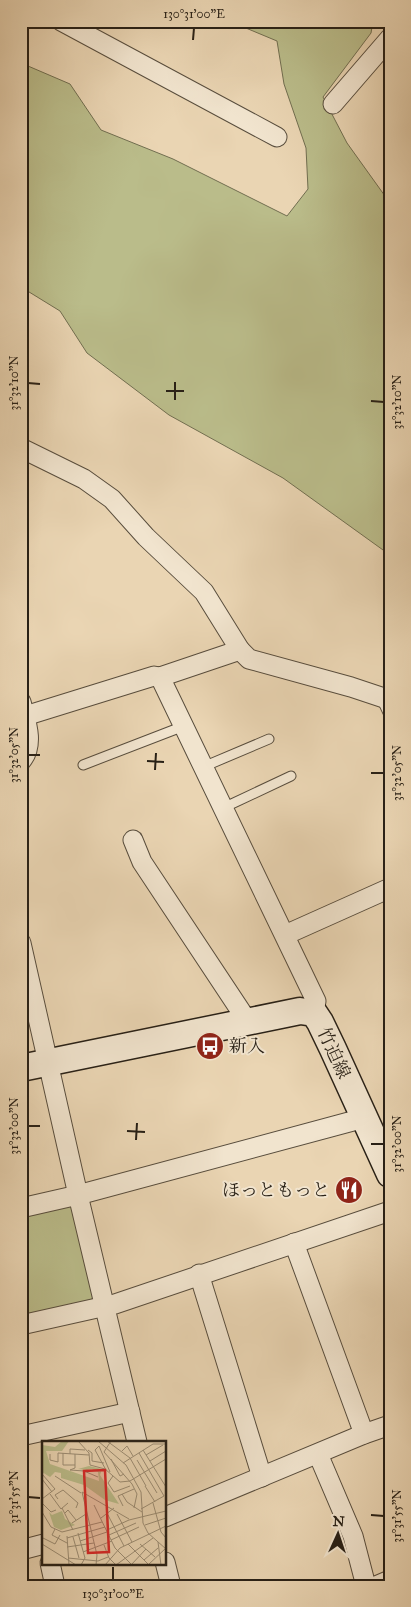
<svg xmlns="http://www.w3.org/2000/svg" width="411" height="1607" font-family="'IM FELL Great Primer','Noto Serif JP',serif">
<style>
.green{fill:#babc8a;stroke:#716e50}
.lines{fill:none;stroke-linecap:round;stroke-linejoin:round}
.lane-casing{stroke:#584d3d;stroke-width:11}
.street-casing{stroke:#584d3d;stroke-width:21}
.secondary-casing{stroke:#282016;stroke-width:29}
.lane{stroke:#f1e4ce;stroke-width:9}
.street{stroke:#f1e4ce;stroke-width:19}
.secondary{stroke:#f1e4ce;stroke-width:26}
.ticks{fill:none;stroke:#282016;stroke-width:2}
.labels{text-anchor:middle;stroke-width:4;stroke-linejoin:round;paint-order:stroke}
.poi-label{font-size:18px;fill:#282016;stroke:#f1e4ce;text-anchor:start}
.street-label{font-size:18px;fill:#282016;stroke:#f1e4ce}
.inset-road{fill:none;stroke:#9c8d74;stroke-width:1}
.view{fill:#d62828;fill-opacity:0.15;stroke:#d62828;stroke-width:2.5}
.inset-edge{fill:none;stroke:#282016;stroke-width:2.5}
.neatline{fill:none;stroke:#282016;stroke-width:2}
.ticks-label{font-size:12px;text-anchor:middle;fill:#282016}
</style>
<rect width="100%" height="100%" fill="#ead5b3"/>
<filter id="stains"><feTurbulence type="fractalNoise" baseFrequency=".004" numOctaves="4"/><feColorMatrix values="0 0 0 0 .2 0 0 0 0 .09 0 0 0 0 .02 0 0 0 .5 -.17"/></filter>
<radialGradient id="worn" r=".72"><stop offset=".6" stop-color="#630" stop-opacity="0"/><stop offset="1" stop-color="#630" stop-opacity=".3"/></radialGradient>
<g class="green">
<path d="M 229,21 L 373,21 L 371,33 L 323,97 L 347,143 L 390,203 L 390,555 L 283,478 L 169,415 L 87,353 L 60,311 L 21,287 L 21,63 L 70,84 L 101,130 L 173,159 L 287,216 L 308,189 L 306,148 L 284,84 L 277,41 Z"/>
<path d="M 66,1205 L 74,1208 L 94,1296 L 89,1303 L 21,1318 L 21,1215 Z"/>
</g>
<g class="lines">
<g class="lane-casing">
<g id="lane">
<path d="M 381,698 L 390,717"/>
<path d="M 83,765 L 184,726"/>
<path d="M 203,767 L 269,739"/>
<path d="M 223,808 L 291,776"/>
</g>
</g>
<g class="street-casing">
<g id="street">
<path d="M 61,21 L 277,137"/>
<path d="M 333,104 L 390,38"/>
<path d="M 21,448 L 84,479 L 112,499 L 146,537 L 204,592 L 240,650 L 249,659 L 351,687 L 390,700"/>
<path d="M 160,677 L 316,1001 L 314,1013"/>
<path d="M 21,702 C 26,721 35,745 21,761"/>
<path d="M 25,716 L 154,676 L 160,677 L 240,650"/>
<path d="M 133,840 L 142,862 L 248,1022"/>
<path d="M 285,935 L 390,888"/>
<path d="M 21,943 L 78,1195 L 137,1442"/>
<path d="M 21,1208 L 78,1195 L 364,1118"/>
<path d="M 294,1243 L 364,1434"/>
<path d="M 199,1274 L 262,1477"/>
<path d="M 21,1325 L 115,1304 L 390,1211"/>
<path d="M 21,1436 L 130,1412"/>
<path d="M 318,1454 L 353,1536 L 366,1586"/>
<path d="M 165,1517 L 364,1434 L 390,1425"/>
<path d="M 21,1550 L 44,1544"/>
<path d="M 165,1562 L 171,1586"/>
<path d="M 50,1563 L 55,1586"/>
<path d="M 376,1586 L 390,1580"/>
</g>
</g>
<g class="secondary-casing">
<path id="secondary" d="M 21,1068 L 300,1011 L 314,1013 L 320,1022 L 333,1049 L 390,1174"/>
</g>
<use href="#lane" class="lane"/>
<use href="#street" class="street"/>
<use href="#secondary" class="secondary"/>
</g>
<path class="ticks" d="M 193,40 L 194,28M 28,383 L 40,384M 166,391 L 184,391M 175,400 L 175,382M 371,401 L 384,402M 28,755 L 40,755M 147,761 L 164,762M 155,770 L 156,753M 371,773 L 384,773M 28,1126 L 40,1126M 127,1131 L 145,1132M 136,1140 L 137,1123M 371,1144 L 384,1144M 28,1497 L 40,1498M 371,1515 L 384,1516M 113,1580 L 113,1567"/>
<defs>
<g id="bus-disc" transform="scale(1.4375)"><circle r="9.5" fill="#8f2418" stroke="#f1e4ce"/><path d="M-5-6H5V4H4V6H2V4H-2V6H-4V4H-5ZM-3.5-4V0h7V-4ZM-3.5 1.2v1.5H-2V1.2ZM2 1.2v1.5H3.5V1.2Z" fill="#fff"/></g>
<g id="restaurant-disc" transform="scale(1.4375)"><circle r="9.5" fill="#8f2418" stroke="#f1e4ce"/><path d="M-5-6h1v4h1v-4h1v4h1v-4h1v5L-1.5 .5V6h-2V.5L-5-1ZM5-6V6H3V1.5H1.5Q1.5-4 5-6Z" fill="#fff"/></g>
</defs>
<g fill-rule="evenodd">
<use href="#bus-disc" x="210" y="1046"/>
<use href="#restaurant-disc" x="349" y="1190"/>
</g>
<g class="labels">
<g class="poi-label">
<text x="229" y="1052">新入</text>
<text x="330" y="1196" text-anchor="end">ほっともっと</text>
</g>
<g class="street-label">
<text transform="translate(334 1053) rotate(65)" y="6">竹迫線</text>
</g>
</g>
<g transform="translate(42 1441)">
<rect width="124" height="124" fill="#ead5b3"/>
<path d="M 20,0 L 27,0 L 20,10 L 4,10 L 8,23 L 57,40 L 56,31 L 50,28 L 45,29 L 36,28 L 47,25 L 60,28 L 58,34 L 77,63 L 63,59 L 42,44 L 19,37 L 19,32 L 13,31 L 8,36 L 0,31 L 0,4 L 13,6 ZM 20,70 L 23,78 L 33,84 L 19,89 L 12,86 L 7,71 L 10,74 Z" fill="#babc8a"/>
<path class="inset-road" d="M 36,0 L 47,12 L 48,24 L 63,28 L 78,41 L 88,40 L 124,18M 56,0 L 84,24 L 99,51 L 101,82 L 106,92 L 124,108M 65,0 L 88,17 L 104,45M 69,0 L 62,11 L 90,43 L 95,53 L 92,67M 46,9 L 50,12 L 50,20 L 62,22M 101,9 L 124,46M 80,10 L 85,5 L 91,15M 21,12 L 21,24 L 33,24M 97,12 L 122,55 L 99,68M 8,13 L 8,19 L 16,21 L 16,12 L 47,14M 28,13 L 28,8 L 43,9M 33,13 L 33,27 L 28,29 L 42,30 L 56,36M 104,14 L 121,4M 69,18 L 78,35 L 82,33M 95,19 L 115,52M 108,20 L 124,10M 81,22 L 111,3 L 124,3M 64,29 L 53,9 L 57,5 L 68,31M 0,33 L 13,48 L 0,58M 13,35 L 39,52M 71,35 L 66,42 L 72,51 L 88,45M 0,38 L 10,51M 103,45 L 113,61M 8,53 L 19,68 L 26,62M 80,53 L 85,61 L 100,71M 16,58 L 13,54 L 21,49 L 36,62 L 34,67M 0,62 L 9,71 L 14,69M 111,62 L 119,91 L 124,97M 52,64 L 73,107 L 90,124M 81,65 L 76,55 L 92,48M 20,67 L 31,89M 0,71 L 9,86 L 20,91 L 60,81M 23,72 L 26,69 L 34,79M 75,73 L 90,101M 66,74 L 82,105M 59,77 L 72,67M 30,82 L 44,73M 103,84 L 124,77M 13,88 L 10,94 L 25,102M 65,89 L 87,79 L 124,70M 36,92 L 43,117 L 39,124M 67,94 L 94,82M 25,95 L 27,124M 31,96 L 37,117M 1,97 L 13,103 L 18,94M 25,97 L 63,86M 69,99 L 97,86M 38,100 L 65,91M 116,101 L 119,124M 0,103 L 34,124M 86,103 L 107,124M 98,103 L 113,116M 62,104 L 67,117 L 74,124 L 111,97M 25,106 L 52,102M 41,111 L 70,100M 26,117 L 56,120 L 66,116M 102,119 L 116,107M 54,124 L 55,114 L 40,51 L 87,78M 63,124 L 78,107 L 124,85M 89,124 L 104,108M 106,124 L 124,107"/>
<path class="view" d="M 63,29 L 67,111 L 46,112 L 42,30 Z"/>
<rect width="124" height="124" class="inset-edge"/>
</g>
<rect width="411" height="1607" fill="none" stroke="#ead5b3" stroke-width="55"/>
<g transform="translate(338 1534) rotate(3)" stroke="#f1e4ce" stroke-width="4" paint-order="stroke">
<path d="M0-4L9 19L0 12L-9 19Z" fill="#282016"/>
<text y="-8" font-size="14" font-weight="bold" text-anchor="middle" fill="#282016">N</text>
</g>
<rect x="28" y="28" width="356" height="1552" class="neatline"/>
<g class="ticks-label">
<text x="194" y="18">130°31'00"E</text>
<text transform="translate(14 383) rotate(-90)" y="4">31°32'10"N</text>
<text transform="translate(397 402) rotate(-90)" y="4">31°32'10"N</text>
<text transform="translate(14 755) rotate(-90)" y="4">31°32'05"N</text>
<text transform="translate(397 773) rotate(-90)" y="4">31°32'05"N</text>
<text transform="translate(14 1126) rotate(-90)" y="4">31°32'00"N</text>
<text transform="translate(397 1144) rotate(-90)" y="4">31°32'00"N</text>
<text transform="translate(14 1497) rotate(-90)" y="4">31°31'55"N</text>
<text transform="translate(397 1516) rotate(-90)" y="4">31°31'55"N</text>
<text x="113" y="1598">130°31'00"E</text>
</g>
<rect width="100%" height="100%" filter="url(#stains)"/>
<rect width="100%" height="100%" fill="url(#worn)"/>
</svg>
